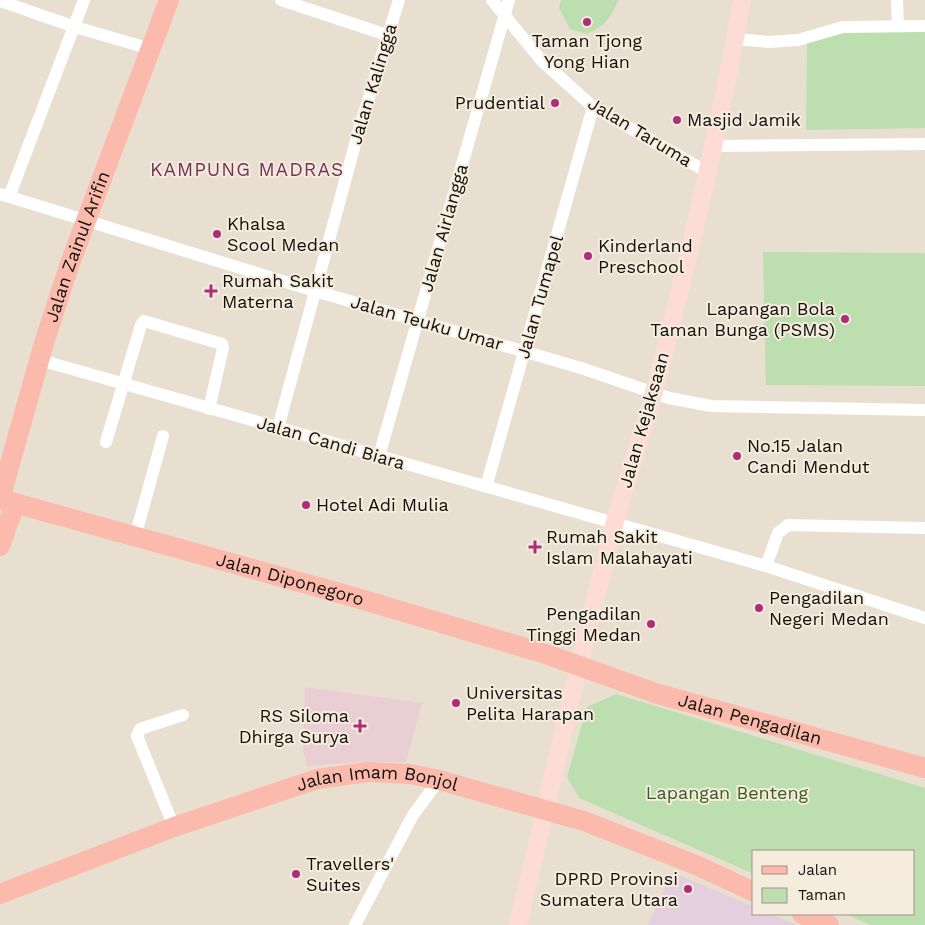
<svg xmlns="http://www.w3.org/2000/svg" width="925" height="925" font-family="'Work Sans',sans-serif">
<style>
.commercial{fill:#e3cfde}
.medical{fill:#e9ced4}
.green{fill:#bddeaf}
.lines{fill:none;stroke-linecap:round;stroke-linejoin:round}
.street{stroke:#fff;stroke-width:12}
.secondary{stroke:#fddcd5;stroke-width:18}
.primary{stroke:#fbbaab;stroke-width:20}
.poi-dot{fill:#ae2d79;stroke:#f5ecde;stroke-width:2}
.labels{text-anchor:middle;stroke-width:4;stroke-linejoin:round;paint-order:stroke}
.poi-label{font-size:18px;fill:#13100c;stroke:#f5ecde;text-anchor:start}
.street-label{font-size:18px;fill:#13100c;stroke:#f5ecde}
.park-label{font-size:18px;fill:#365f1f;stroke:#f5ecde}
.neighbourhood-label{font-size:19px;letter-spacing:1px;fill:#733255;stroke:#f5ecde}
</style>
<rect width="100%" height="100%" fill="#e8dfd1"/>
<path class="commercial" d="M 672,872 L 754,907 L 754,914 L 771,914 L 797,925 L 648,925 Z"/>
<path class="medical" d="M 305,687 L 422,703 L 406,762 L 358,762 L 307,766 L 303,749 Z"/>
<g class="green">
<path d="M 561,0 L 618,0 C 611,18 605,26 587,34 L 570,29 L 559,8 Z"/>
<path d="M 827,32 L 925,32 L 925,128 L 806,130 L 807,41 Z"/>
<path d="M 763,252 L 925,253 L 925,386 L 766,385 Z"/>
<path d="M 616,694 L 925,788 L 925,925 L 871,925 L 845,914 L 914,914 L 914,851 L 754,851 L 754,874 L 579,798 L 567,777 L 587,707 Z"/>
</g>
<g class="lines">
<g class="street">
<path d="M 281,0 L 387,35"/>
<path d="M 492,0 L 541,60 L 593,107 L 709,173"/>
<path d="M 897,0 L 898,26"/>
<path d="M 0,1 L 75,27 L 151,49"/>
<path d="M 735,39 L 769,42 L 798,40 L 843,27 L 925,26"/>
<path d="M 715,146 L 925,144"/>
<path d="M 0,194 L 315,291 L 581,368 L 669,398 L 711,406 L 925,410"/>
<path d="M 9,197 L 84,0"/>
<path d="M 40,360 L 766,566 L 925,618"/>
<path d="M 278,428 L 360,126 L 399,0"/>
<path d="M 106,442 L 141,325 L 144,321 L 222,344 L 223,348 L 209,409"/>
<path d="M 379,456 L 509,0"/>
<path d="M 486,487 L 593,107"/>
<path d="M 135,537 L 163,436"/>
<path d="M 766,566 L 778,533 L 788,525 L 925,528"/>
<path d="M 174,827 L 137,736 L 140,729 L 183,715"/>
<path d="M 355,925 L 413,815 L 439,780"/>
</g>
<path class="secondary" d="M 518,925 C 550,792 579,658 614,525 C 626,480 642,436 654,392 C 688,262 719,132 742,0"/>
<g class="primary">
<path id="s1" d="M 0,499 L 350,596 L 546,654 L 655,693 L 925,768"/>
<path id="s2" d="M 0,499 L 44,343 L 69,266 L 169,0"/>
<path d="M 0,546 L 15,504"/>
<path id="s3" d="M 0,894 L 174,827 L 317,779 L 368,772 L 410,774 L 439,780 L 584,821 L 696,865 L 754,892"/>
<path d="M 802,914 L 829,925"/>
</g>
</g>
<g class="poi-dot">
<circle cx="587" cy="22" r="5"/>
<circle cx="555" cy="103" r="5"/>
<circle cx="677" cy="120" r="5"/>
<circle cx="217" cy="234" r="5"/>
<circle cx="588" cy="256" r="5"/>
<path d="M208.5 283.5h5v5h5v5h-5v5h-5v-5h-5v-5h5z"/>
<circle cx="845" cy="319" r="5"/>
<circle cx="737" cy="456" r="5"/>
<circle cx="306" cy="505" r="5"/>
<path d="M532.5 539.5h5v5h5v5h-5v5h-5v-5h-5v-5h5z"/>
<circle cx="759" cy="608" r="5"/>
<circle cx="651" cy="624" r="5"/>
<circle cx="456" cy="703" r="5"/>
<path d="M357.5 718.5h5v5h5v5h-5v5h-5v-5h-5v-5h5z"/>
<circle cx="296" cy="874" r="5"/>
<circle cx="688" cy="889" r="5"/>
</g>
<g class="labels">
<g class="poi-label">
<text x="587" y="47" text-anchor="middle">Taman Tjong<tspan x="587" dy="21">Yong Hian</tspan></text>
<text x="545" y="109" text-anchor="end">Prudential</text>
<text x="687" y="126">Masjid Jamik</text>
<text x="227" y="230">Khalsa<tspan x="227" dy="21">Scool Medan</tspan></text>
<text x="598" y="252">Kinderland<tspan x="598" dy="21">Preschool</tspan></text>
<text x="222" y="287">Rumah Sakit<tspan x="222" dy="21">Materna</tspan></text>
<text x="835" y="315" text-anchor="end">Lapangan Bola<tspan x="835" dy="21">Taman Bunga (PSMS)</tspan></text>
<text x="747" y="452">No.15 Jalan<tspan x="747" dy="21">Candi Mendut</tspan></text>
<text x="316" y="511">Hotel Adi Mulia</text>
<text x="546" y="543">Rumah Sakit<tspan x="546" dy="21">Islam Malahayati</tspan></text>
<text x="769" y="604">Pengadilan<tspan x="769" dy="21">Negeri Medan</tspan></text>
<text x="641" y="620" text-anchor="end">Pengadilan<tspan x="641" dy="21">Tinggi Medan</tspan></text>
<text x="466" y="699">Universitas<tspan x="466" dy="21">Pelita Harapan</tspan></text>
<text x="349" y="722" text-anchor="end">RS Siloma<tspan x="349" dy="21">Dhirga Surya</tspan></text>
<text x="306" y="870">Travellers'<tspan x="306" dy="21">Suites</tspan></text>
<text x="678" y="885" text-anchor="end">DPRD Provinsi<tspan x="678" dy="21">Sumatera Utara</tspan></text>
</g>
<g class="street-label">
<text transform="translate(373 84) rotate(-73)" y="6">Jalan Kalingga</text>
<text transform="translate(640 132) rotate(31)" y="6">Jalan Taruma</text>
<text transform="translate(444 228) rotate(-74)" y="6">Jalan Airlangga</text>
<text dy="6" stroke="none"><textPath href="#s2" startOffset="264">Jalan Zainul Arifin</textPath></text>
<text transform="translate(540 297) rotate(-74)" y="6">Jalan Tumapel</text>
<text transform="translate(427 323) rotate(16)" y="6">Jalan Teuku Umar</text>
<text transform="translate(644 420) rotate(-74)" y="6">Jalan Kejaksaan</text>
<text transform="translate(331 443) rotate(16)" y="6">Jalan Candi Biara</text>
<text dy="6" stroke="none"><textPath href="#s1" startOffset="301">Jalan Diponegoro</textPath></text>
<text dy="6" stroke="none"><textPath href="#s1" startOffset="782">Jalan Pengadilan</textPath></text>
<text dy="6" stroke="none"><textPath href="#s3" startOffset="398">Jalan Imam Bonjol</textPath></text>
</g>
<g class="park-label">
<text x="727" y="799">Lapangan Benteng</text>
</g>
<g class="neighbourhood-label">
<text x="247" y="176">KAMPUNG MADRAS</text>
</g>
</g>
<rect x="752" y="850" width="162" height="65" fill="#f5ecde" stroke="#9b948a"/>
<rect x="762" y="866" width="25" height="8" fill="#fbbaab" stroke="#9b948a"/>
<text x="798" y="875" font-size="15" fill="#13100c">Jalan</text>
<rect x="762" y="888" width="25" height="15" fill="#bddeaf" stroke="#9b948a"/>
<text x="798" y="900" font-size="15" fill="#13100c">Taman</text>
</svg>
